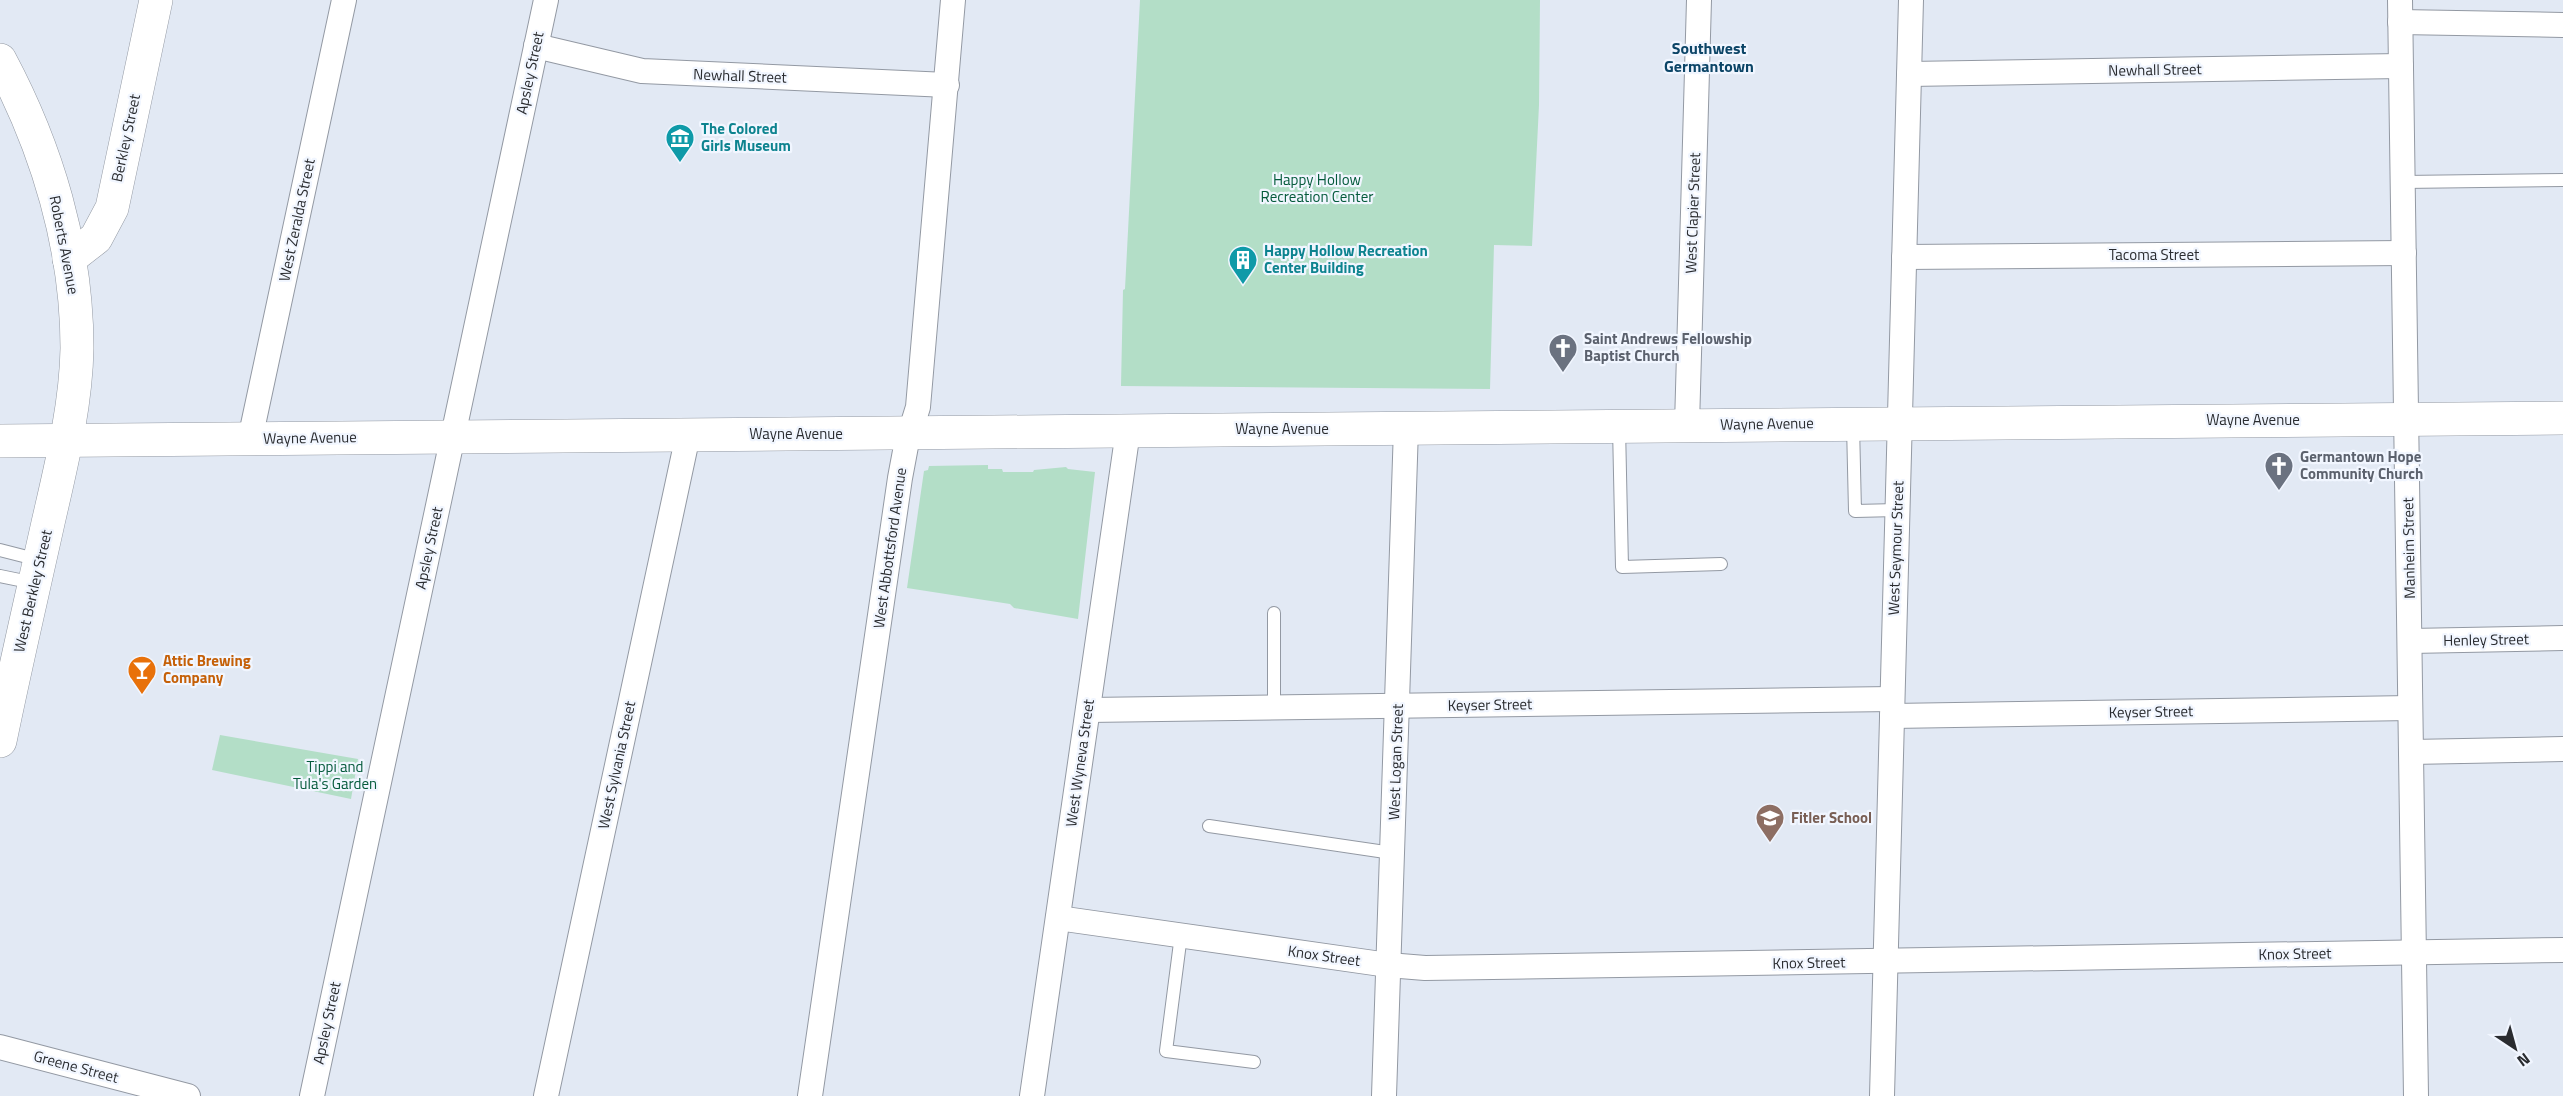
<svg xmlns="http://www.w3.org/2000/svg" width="2563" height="1096" font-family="'Titillium Web',sans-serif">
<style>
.green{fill:#b3dec7}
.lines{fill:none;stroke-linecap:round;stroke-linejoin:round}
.lane-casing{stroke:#9399a3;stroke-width:14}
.street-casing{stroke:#9399a3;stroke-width:26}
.secondary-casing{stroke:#9399a3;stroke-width:34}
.primary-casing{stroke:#9399a3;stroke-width:34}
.lane{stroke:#fff;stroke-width:12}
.street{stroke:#fff;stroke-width:24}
.secondary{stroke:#fff;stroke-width:33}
.primary{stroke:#fff;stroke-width:33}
.labels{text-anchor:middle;stroke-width:4.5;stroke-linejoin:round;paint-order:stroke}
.street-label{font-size:15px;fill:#2a2c30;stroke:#f1f6ff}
.culture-label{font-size:15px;font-weight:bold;fill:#0d838f;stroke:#f1f6ff;text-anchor:start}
.park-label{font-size:15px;fill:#045a3b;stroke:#f1f6ff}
.worship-label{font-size:15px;font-weight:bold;fill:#5b616d;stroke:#f1f6ff;text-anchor:start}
.food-label{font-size:15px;font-weight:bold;fill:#c56008;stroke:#f1f6ff;text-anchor:start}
.education-label{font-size:15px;font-weight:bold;fill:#785e54;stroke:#f1f6ff;text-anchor:start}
.neighbourhood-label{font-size:16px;font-weight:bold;fill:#0c4567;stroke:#f1f6ff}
</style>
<rect width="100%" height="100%" fill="#e2e9f4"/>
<g class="green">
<path d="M 1140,0 L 1540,0 L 1539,105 L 1532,246 L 1494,245 L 1490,389 L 1121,386 L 1123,290 L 1125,289 Z"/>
<path d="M 988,465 L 988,469 L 1002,469 L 1003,472 L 1033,472 L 1034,470 L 1066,467 L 1068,469 L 1095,472 L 1078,619 L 1014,608 L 1010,604 L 907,588 L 924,471 L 928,470 L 929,466 Z"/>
<path d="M 220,735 L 358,759 L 351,799 L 212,770 Z"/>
</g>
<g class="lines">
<g class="lane-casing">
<g id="lane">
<path d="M 2403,182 L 2563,180"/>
<path d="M 1853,425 L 1855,511 L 1897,510"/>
<path d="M 1619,427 L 1622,567 L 1721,564"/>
<path d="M 0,550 L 39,560"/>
<path d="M 0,576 L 34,583"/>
<path d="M 1274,613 L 1274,708"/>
<path d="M 1209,826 L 1392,853"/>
<path d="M 1181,935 L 1166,1051 L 1254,1062"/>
</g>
</g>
<g class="street-casing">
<g id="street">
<path d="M 2400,0 L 2416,1096"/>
<path d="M 2400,22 L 2563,25"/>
<path d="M 536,46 L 642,71 L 947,85"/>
<path d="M 1909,74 L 2401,66"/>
<path d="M 1904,257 L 2404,253"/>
<path d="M 1687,425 L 1699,0"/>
<path d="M 250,439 L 344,0"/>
<path d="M 2410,641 L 2563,638"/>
<path d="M 1088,710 L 1892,699"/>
<path d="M 1892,716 L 2410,708"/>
<path d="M 2411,752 L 2563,749"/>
<path d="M 1058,918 L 1388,965 L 1425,968 L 2563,950"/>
<path d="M 0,1047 L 188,1096"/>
<path d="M 312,1096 L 546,0"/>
<path d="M 546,1096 L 688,435"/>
<path d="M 810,1096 L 900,478 L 906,446 L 918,407 L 953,0"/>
<path d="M 1032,1096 L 1128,431"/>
<path d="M 1384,1096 L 1406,428"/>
<path d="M 1882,1096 L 1911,0"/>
</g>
</g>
<g class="secondary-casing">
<path id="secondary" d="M 0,441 L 2563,418"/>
</g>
<g class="primary-casing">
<g id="primary">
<path d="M 0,60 C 47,148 77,247 77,348 C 76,407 61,466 48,523 C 32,595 15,668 0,741"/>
<path d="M 69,259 L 96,238 L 112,208 L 156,0"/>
</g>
</g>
<use href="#lane" class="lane"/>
<use href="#street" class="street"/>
<use href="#secondary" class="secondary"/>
<use href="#primary" class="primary"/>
</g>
<defs>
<g id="museum-pin" transform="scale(1.5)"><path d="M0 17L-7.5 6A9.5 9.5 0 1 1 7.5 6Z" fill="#0f9aa8" stroke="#f1f6ff"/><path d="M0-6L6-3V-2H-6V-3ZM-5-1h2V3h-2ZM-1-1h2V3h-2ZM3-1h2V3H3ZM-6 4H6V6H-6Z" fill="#fff"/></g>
<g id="building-pin" transform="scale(1.5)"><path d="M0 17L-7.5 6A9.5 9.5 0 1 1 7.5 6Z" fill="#0f9aa8" stroke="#f1f6ff"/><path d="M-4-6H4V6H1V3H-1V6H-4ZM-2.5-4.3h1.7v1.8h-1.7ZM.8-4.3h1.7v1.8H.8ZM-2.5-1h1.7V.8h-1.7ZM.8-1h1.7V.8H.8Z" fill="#fff"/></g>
<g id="church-pin" transform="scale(1.5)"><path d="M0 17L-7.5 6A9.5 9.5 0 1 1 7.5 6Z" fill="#6b7280" stroke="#f1f6ff"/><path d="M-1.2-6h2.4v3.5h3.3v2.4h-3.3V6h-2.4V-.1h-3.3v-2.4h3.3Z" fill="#fff"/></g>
<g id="bar-pin" transform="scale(1.5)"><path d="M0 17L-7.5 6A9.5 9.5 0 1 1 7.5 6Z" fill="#e8710a" stroke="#f1f6ff"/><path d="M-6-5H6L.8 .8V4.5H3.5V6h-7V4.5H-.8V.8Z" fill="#fff"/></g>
<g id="school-pin" transform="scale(1.5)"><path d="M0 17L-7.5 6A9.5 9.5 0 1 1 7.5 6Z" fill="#8d6e63" stroke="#f1f6ff"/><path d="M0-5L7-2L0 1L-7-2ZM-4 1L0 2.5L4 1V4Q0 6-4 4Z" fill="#fff"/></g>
</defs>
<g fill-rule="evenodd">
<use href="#museum-pin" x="680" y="138"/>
<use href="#building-pin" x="1243" y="260"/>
<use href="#church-pin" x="1563" y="348"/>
<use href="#church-pin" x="2279" y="466"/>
<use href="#bar-pin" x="142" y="670"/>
<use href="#school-pin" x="1770" y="818"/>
</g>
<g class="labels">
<g class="street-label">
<text transform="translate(2155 70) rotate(-1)" y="5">Newhall Street</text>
<text transform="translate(530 73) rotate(-78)" y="5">Apsley Street</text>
<text transform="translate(740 76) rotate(2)" y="5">Newhall Street</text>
<text transform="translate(126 138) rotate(-78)" y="5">Berkley Street</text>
<text transform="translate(1693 213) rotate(-88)" y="5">West Clapier Street</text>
<text transform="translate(297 220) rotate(-78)" y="5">West Zeralda Street</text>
<text transform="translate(64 245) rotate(79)" y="5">Roberts Avenue</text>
<text x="2154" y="260">Tacoma Street</text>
<text x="2253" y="425">Wayne Avenue</text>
<text transform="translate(1767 424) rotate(-1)" y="5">Wayne Avenue</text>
<text x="1282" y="434">Wayne Avenue</text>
<text x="796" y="439">Wayne Avenue</text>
<text transform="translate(310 438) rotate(-1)" y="5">Wayne Avenue</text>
<text transform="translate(429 548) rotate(-78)" y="5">Apsley Street</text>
<text transform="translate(890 548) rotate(-82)" y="5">West Abbottsford Avenue</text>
<text transform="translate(1896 548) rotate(-88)" y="5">West Seymour Street</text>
<text transform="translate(2409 548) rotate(-91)" y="5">Manheim Street</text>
<text transform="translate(33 591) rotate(-77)" y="5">West Berkley Street</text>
<text transform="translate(2486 640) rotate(-1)" y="5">Henley Street</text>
<text transform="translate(1490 705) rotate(-1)" y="5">Keyser Street</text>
<text transform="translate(2151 712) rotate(-1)" y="5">Keyser Street</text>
<text transform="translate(1396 762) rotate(-88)" y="5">West Logan Street</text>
<text transform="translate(1080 763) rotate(-82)" y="5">West Wyneva Street</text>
<text transform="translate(617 765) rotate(-78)" y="5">West Sylvania Street</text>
<text transform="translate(2295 954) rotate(-1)" y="5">Knox Street</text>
<text transform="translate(1324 956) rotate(8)" y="5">Knox Street</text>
<text transform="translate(1809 963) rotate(-1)" y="5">Knox Street</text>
<text transform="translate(327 1023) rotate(-78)" y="5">Apsley Street</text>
<text transform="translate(76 1067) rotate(15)" y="5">Greene Street</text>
</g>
<g class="culture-label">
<text x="701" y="134">The Colored<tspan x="701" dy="17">Girls Museum</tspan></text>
<text x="1264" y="256">Happy Hollow Recreation<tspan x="1264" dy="17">Center Building</tspan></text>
</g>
<g class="park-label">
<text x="1317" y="185">Happy Hollow<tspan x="1317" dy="17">Recreation Center</tspan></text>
<text x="335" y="772">Tippi and<tspan x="335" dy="17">Tula's Garden</tspan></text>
</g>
<g class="worship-label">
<text x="1584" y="344">Saint Andrews Fellowship<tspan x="1584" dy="17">Baptist Church</tspan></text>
<text x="2300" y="462">Germantown Hope<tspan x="2300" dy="17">Community Church</tspan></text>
</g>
<g class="food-label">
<text x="163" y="666">Attic Brewing<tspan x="163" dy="17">Company</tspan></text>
</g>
<g class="education-label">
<text x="1791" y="823">Fitler School</text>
</g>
<g class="neighbourhood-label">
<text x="1709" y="54">Southwest<tspan x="1709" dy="18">Germantown</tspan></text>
</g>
</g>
<g transform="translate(2515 1048) rotate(144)" stroke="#f1f6ff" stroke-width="4.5" paint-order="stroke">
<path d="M0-4.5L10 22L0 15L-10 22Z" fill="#2a2c30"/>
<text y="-9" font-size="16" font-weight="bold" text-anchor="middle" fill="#2a2c30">N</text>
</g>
</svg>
